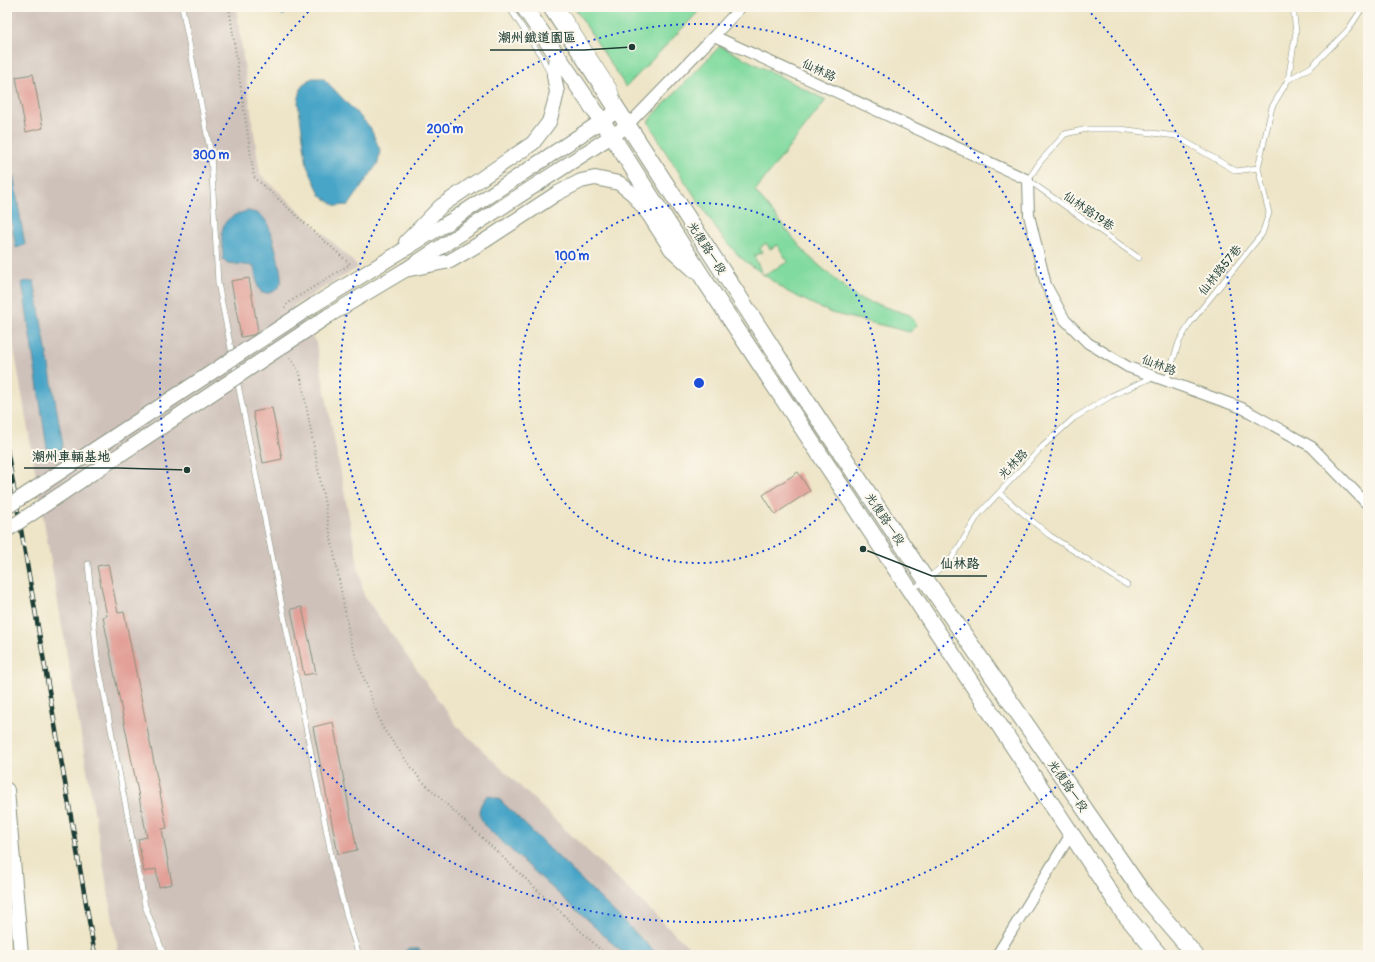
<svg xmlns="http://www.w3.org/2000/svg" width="1375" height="962" font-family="Pangolin,'LXGW WenKai TC',sans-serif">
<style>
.industrial{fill:#cec1ba}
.green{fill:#81da9f;stroke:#508c6a;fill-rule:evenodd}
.water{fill:#49a5c7;stroke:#34717e}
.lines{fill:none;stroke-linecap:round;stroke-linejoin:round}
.stream{stroke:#49a5c7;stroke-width:3.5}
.building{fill:#e2a098}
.lane-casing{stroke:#86917e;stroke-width:6}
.street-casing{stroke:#86917e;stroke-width:12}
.secondary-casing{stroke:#86917e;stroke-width:16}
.primary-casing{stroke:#86917e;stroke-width:18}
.path{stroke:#86917e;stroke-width:2;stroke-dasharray:1 3;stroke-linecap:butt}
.lane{stroke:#fff;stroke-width:5}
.street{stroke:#fff;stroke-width:10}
.secondary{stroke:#fff;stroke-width:14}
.primary{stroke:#fff;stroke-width:16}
.rail-casing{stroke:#1f3d34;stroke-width:4.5}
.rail{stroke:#fbf7ec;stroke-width:3;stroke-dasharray:9;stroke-linecap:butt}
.secondary-bridge-casing{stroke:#86917e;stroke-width:16;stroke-linecap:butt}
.secondary-bridge{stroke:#fff;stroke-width:14}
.ring{fill:none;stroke:#1d4ed8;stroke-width:2;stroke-dasharray:2 4}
.labels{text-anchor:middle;stroke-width:4;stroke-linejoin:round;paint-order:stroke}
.street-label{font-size:12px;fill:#1f3d34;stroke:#fbf7ec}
.centre{fill:#1d4ed8;stroke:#fbf7ec;stroke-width:2}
.ring-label{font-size:12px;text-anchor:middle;font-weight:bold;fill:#1d4ed8;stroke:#fbf7ec;stroke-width:4;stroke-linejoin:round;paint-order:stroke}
.leader{fill:none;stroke:#1f3d34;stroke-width:1.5}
.callout-dot{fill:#1f3d34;stroke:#fbf7ec;stroke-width:1.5}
.callout-label{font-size:13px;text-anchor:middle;font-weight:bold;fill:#1f3d34;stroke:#fbf7ec;stroke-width:4;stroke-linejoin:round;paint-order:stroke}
</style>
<rect width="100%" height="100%" fill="#fbf7ec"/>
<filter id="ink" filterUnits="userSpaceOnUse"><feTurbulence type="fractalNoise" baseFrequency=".025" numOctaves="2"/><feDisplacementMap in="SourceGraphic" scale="8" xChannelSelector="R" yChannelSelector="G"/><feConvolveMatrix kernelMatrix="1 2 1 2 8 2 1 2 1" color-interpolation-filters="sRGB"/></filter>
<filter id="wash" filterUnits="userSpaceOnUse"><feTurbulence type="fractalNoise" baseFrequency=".012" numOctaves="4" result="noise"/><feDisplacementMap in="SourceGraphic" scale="16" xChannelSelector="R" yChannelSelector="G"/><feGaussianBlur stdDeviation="0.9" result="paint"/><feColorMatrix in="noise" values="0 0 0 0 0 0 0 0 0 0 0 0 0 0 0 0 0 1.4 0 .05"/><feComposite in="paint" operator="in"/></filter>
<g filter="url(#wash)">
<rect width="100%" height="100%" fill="#eee5c8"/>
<path class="industrial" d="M 7,7 L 236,7 L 260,174 L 359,267 L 293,306 L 316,343 L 364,596 L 457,726 L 697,955 L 119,955 L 7,308 Z"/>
<g class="green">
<path d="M 574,7 L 703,7 L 626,87 Z"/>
<path d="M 720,46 L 826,100 L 755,191 L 807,255 L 857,298 L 910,315 L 917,325 L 910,332 L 831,313 L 788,292 L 741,258 L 721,236 L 665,151 L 648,121 ZM 766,243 L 770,249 L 777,245 L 788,262 L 763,275 L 754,256 L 762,252 L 760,248 Z"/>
</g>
<g class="water">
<path d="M 312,78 L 323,78 L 370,127 L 380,150 L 378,163 L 349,205 L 336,206 L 321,196 L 307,166 L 298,102 L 302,85 Z"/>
<path d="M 7,138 L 25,245 L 16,248 L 7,197 Z"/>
<path d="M 247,211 C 255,212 261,214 266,221 C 271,227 283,275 281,282 C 278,291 271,294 262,293 L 258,287 L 254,266 L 228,263 L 223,259 C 222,231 216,219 247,211 Z"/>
<path d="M 34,281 L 63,445 L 58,456 L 47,448 L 22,282 Z"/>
<path d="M 488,795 L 499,799 L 658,955 L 625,955 L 484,825 C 477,812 478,806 488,795 Z"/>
<path d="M 408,949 L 419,949 L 426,955 L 399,955 Z"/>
</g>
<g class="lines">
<path class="stream" d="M 283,14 L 290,7"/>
</g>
<g id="blocks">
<g class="building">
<path d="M 33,74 L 43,128 L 26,132 L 16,77 Z"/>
<path d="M 249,278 L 258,331 L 253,335 L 241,337 L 231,281 Z"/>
<path d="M 272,408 L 282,459 L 263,463 L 253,412 Z"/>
<path d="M 798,472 L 810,491 L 775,514 L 763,495 Z"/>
<path d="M 108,564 L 118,613 L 124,612 L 167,828 L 162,829 L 172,884 L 159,887 L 156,869 L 144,872 L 138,839 L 147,837 L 103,617 L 107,616 L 97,566 Z"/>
<path d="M 302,607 L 316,673 L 304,675 L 291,609 Z"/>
<path d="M 333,722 L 357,850 L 338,854 L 313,727 Z"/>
</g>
</g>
</g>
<g filter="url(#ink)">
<use href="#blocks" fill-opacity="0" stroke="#86917e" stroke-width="1"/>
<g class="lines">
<g class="lane-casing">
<g id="lane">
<path d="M 182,7 L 211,155 L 218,283 L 334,869 L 350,928 L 359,955"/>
<path d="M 509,7 L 543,59 L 550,74"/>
<path d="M 562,7 L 614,87 L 618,99"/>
<path d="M 1288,80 L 1296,32 L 1293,7"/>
<path d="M 1139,258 L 1028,180 L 1040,162 L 1065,134 L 1087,129 L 1120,129 L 1176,136 L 1236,171 L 1258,168"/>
<path d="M 1166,382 L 1179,342 L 1190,323 L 1262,234 L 1269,213 L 1258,168 L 1272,107 L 1288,80 L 1311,67 L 1348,30 L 1363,7"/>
<path d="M 999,493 L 1049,535 L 1127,585"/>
<path d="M 88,564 L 97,657 L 145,906 L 164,955"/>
<path d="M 913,589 L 926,580 L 952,558 L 979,514 L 1043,446 L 1074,418 L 1111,396 L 1153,377"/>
</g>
</g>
<g class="street-casing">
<g id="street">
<path d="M 714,36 L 741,7"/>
<path d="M 627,126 L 714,36 L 1028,180 L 1029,215 L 1046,285 L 1065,320 L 1088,343 L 1128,367 L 1242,408 L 1312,447 L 1368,505"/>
<path d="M 997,955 L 1071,834"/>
</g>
</g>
<g class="secondary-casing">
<g id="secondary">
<path d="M 406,242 L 441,206 L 533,143 L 549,122 L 554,105 L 557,92 L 554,76 L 556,54"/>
<path d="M 405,270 L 450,261 L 486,240 L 556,194 L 581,181 L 595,178 L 619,183 L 633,194 L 649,215 L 671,249 L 695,271"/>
<path d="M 314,305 L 449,222 L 617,111"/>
<path d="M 328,316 L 405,270 L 627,126"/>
<path d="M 7,790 L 21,955"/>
</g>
</g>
<g class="primary-casing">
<g id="primary">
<path d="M 524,7 L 612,136 L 705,281 L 1123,912 L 1159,955"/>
<path d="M 551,7 L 804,397 L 926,580 L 1145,896 L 1195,955"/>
</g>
</g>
<g class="path">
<path d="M 229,7 L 254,177 L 350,264 L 288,303 L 285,308"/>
<path d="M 290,358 L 300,373 L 351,643 L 382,727 L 420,779 L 606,955"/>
</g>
<use href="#lane" class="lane"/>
<use href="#street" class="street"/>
<use href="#secondary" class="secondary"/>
<use href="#primary" class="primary"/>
<g class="rail-casing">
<path id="rail" d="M 7,449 L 95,955"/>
</g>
<use href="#rail" class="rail"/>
<g class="secondary-bridge-casing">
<g id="secondary-bridge">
<path d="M 7,507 L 314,305"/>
<path d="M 7,530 L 328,316"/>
</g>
</g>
<use href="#secondary-bridge" class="secondary-bridge"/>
</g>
</g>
<g class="ring">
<circle cx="699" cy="383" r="180"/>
<circle cx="699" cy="383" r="359"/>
<path d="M1087 9A539 539 0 1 1 311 9"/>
</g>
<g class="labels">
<g class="street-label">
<text transform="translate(819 70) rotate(25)" y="4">仙林路</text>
<text transform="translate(1089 211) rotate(35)" y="4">仙林路19巷</text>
<text transform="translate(707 248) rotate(57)" y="4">光復路一段</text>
<text transform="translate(1220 270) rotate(-51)" y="4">仙林路57巷</text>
<text transform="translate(1159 365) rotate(21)" y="4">仙林路</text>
<text transform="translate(1013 464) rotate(-46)" y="4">光林路</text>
<text transform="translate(885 519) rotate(56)" y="4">光復路一段</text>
<text transform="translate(1068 786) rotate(55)" y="4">光復路一段</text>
</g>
</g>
<circle cx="699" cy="383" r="6" class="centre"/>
<g class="ring-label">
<text x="445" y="133">200 m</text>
<text x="211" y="159">300 m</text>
<text x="572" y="260">100 m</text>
</g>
<path class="leader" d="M632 47L584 50H490M187 470L118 468H24M863 549L932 576H987"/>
<g class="callout-dot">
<circle cx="632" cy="47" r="4"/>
<circle cx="187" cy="470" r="4"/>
<circle cx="863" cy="549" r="4"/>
</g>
<g class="callout-label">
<text x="537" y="42">潮州鐵道園區</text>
<text x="71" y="461">潮州車輛基地</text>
<text x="960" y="568">仙林路</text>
</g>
<rect width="1375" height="962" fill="none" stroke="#fbf7ec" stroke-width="24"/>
</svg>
